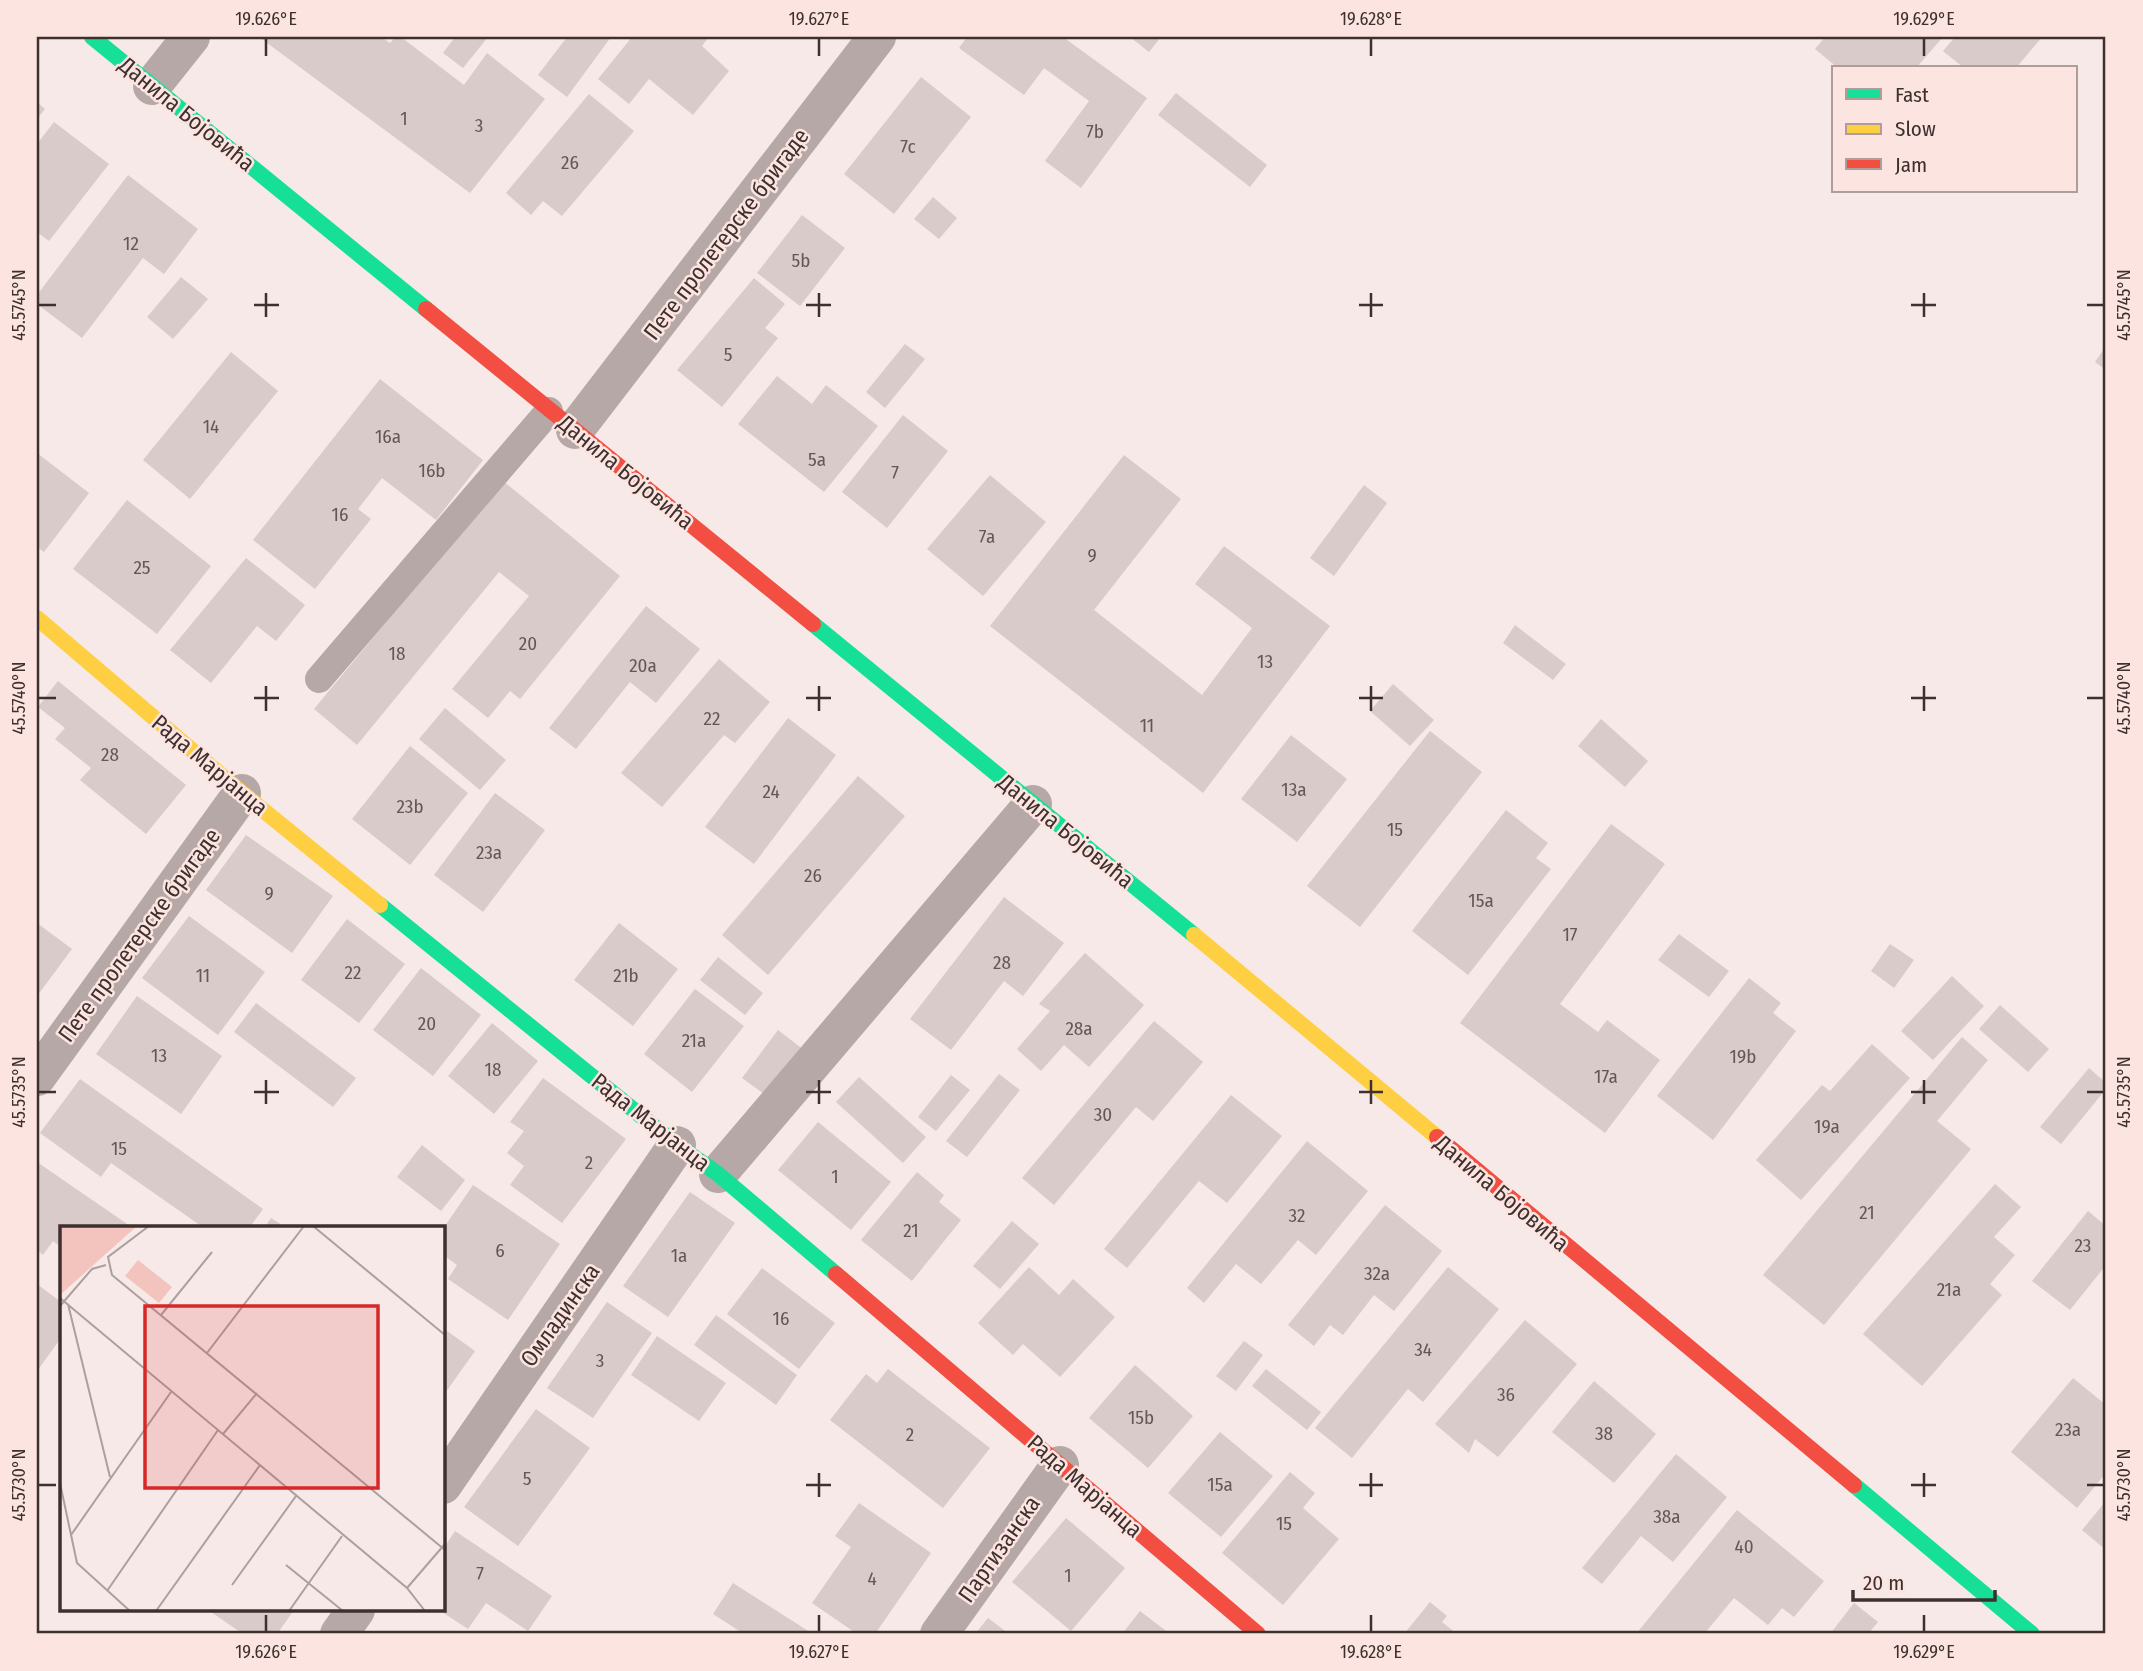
<svg xmlns="http://www.w3.org/2000/svg" width="2143" height="1671" font-family="'Fira Sans Condensed',sans-serif">
<style>
.building{fill:#d8cbc9}
.lines{fill:none;stroke-linecap:round;stroke-linejoin:round}
.lane{stroke:#b5a8a6;stroke-width:28}
.street{stroke:#b5a8a6;stroke-width:38}
.fast{stroke:#16e098;stroke-width:16}
.slow{stroke:#ffcf43;stroke-width:16}
.jam{stroke:#f24e42;stroke-width:16}
.ticks{fill:none;stroke:#3e302e;stroke-width:2.5}
.labels{text-anchor:middle;stroke-width:5;stroke-linejoin:round;paint-order:stroke}
.number-label{font-size:19px;fill:#645755}
.street-label{font-size:23px;fill:#3e302e;stroke:#fce5e1}
.inset-road{fill:none;stroke:#ac9f9d;stroke-width:2}
.view{fill:#d62828;fill-opacity:0.15;stroke:#d62828;stroke-width:3.5}
.inset-edge{fill:none;stroke:#3e302e;stroke-width:3.5}
.neatline{fill:none;stroke:#3e302e;stroke-width:2.5}
.ticks-label{font-size:18px;text-anchor:middle;fill:#3e302e}
</style>
<rect width="100%" height="100%" fill="#f6e9e7"/>
<g class="building">
<path d="M 259,37 L 381,37 L 390,43 L 395,37 L 401,37 L 464,85 L 487,53 L 545,99 L 470,193 Z"/>
<path d="M 455,37 L 488,37 L 463,68 L 443,53 Z"/>
<path d="M 567,37 L 611,37 L 567,97 L 538,75 Z"/>
<path d="M 632,37 L 709,37 L 702,46 L 729,71 L 693,115 L 649,79 L 629,104 L 598,79 Z"/>
<path d="M 967,37 L 1063,37 L 1147,98 L 1081,188 L 1045,161 L 1089,101 L 1044,68 L 1024,95 L 959,48 Z"/>
<path d="M 1130,37 L 1161,37 L 1149,52 Z"/>
<path d="M 1825,37 L 1943,37 L 1916,68 L 1838,68 L 1815,49 Z"/>
<path d="M 1955,37 L 2042,37 L 2016,68 L 1964,68 L 1943,51 Z"/>
<path d="M 921,77 L 971,117 L 894,214 L 844,174 Z"/>
<path d="M 1176,93 L 1267,165 L 1250,187 L 1158,115 Z"/>
<path d="M 589,94 L 634,131 L 562,216 L 543,201 L 531,215 L 506,193 Z"/>
<path d="M 37,102 L 45,109 L 37,119 Z"/>
<path d="M 54,122 L 109,164 L 49,241 L 37,232 L 37,144 Z"/>
<path d="M 128,175 L 198,229 L 164,274 L 143,258 L 82,338 L 37,304 L 37,295 Z"/>
<path d="M 933,197 L 957,218 L 939,239 L 914,219 Z"/>
<path d="M 802,215 L 845,248 L 800,306 L 757,273 Z"/>
<path d="M 181,277 L 208,299 L 173,339 L 147,317 Z"/>
<path d="M 754,278 L 785,304 L 765,328 L 778,338 L 722,407 L 677,370 Z"/>
<path d="M 905,344 L 925,359 L 885,408 L 866,392 Z"/>
<path d="M 2106,346 L 2106,370 L 2095,362 Z"/>
<path d="M 231,352 L 278,391 L 190,499 L 143,460 Z"/>
<path d="M 777,376 L 812,404 L 826,385 L 878,426 L 824,492 L 738,424 Z"/>
<path d="M 380,379 L 483,460 L 436,520 L 382,478 L 358,509 L 371,519 L 315,589 L 253,540 Z"/>
<path d="M 903,415 L 948,451 L 887,528 L 842,492 Z"/>
<path d="M 37,453 L 89,493 L 44,552 L 37,547 Z"/>
<path d="M 1124,455 L 1181,499 L 1094,610 L 1202,695 L 1252,628 L 1195,584 L 1224,546 L 1330,626 L 1203,793 L 990,626 Z"/>
<path d="M 990,475 L 1046,522 L 983,596 L 927,549 Z"/>
<path d="M 503,481 L 620,576 L 520,699 L 510,691 L 488,718 L 452,689 L 529,596 L 499,572 L 357,745 L 314,709 Z"/>
<path d="M 1364,485 L 1387,503 L 1334,576 L 1310,558 Z"/>
<path d="M 127,500 L 211,566 L 157,634 L 73,569 Z"/>
<path d="M 246,558 L 305,605 L 276,641 L 257,626 L 211,683 L 170,650 Z"/>
<path d="M 646,606 L 700,649 L 656,703 L 630,682 L 576,749 L 549,728 Z"/>
<path d="M 1515,625 L 1566,664 L 1553,680 L 1503,643 Z"/>
<path d="M 719,659 L 770,702 L 735,743 L 724,735 L 662,807 L 621,773 Z"/>
<path d="M 58,681 L 186,785 L 146,834 L 80,780 L 91,768 L 55,739 L 65,728 L 38,707 Z"/>
<path d="M 1393,684 L 1434,720 L 1410,746 L 1370,711 Z"/>
<path d="M 445,708 L 506,760 L 480,790 L 419,739 Z"/>
<path d="M 788,718 L 836,755 L 754,864 L 705,827 Z"/>
<path d="M 1601,719 L 1648,761 L 1625,787 L 1578,746 Z"/>
<path d="M 1430,731 L 1482,772 L 1360,927 L 1307,886 Z"/>
<path d="M 1291,735 L 1347,779 L 1297,842 L 1241,799 Z"/>
<path d="M 410,746 L 468,793 L 410,865 L 352,819 Z"/>
<path d="M 858,776 L 905,816 L 768,975 L 722,935 Z"/>
<path d="M 495,793 L 545,830 L 483,912 L 434,875 Z"/>
<path d="M 1506,810 L 1548,843 L 1536,858 L 1551,869 L 1468,975 L 1412,931 Z"/>
<path d="M 1611,824 L 1665,864 L 1560,1004 L 1598,1032 L 1607,1020 L 1660,1060 L 1605,1133 L 1460,1023 Z"/>
<path d="M 246,835 L 333,896 L 292,953 L 206,890 Z"/>
<path d="M 1004,897 L 1064,943 L 1023,996 L 1004,981 L 951,1050 L 910,1019 Z"/>
<path d="M 189,916 L 265,972 L 218,1035 L 142,978 Z"/>
<path d="M 347,919 L 405,964 L 359,1023 L 301,980 Z"/>
<path d="M 37,923 L 72,949 L 37,996 Z"/>
<path d="M 619,923 L 678,969 L 633,1026 L 574,980 Z"/>
<path d="M 1679,934 L 1729,971 L 1709,997 L 1658,960 Z"/>
<path d="M 1890,944 L 1914,960 L 1894,988 L 1871,971 Z"/>
<path d="M 1085,953 L 1144,1005 L 1089,1067 L 1064,1045 L 1041,1071 L 1017,1049 L 1050,1011 L 1039,1004 Z"/>
<path d="M 718,957 L 763,993 L 745,1015 L 700,980 Z"/>
<path d="M 421,968 L 481,1015 L 433,1076 L 373,1030 Z"/>
<path d="M 1952,976 L 1984,1006 L 1933,1060 L 1901,1031 Z"/>
<path d="M 1749,978 L 1781,1003 L 1773,1013 L 1796,1031 L 1713,1140 L 1657,1096 Z"/>
<path d="M 695,989 L 744,1026 L 692,1092 L 644,1054 Z"/>
<path d="M 137,996 L 222,1056 L 181,1114 L 96,1054 Z"/>
<path d="M 256,1003 L 356,1078 L 333,1107 L 234,1032 Z"/>
<path d="M 2000,1005 L 2049,1049 L 2028,1072 L 1979,1029 Z"/>
<path d="M 1154,1021 L 1203,1062 L 1153,1121 L 1136,1107 L 1054,1205 L 1022,1178 Z"/>
<path d="M 492,1023 L 538,1061 L 494,1114 L 448,1076 Z"/>
<path d="M 778,1030 L 804,1050 L 768,1097 L 742,1078 Z"/>
<path d="M 1962,1037 L 1988,1060 L 1937,1121 L 1971,1149 L 1824,1325 L 1763,1275 Z"/>
<path d="M 1872,1044 L 1910,1078 L 1801,1200 L 1756,1160 L 1822,1085 L 1830,1091 Z"/>
<path d="M 2089,1068 L 2106,1083 L 2106,1089 L 2061,1144 L 2040,1127 Z"/>
<path d="M 999,1074 L 1020,1090 L 967,1157 L 946,1141 Z"/>
<path d="M 951,1075 L 970,1090 L 936,1131 L 918,1117 Z"/>
<path d="M 859,1077 L 926,1137 L 903,1163 L 836,1102 Z"/>
<path d="M 543,1078 L 626,1139 L 562,1223 L 510,1185 L 524,1166 L 507,1153 L 524,1131 L 510,1122 Z"/>
<path d="M 80,1079 L 263,1209 L 249,1228 L 204,1228 L 111,1163 L 101,1177 L 40,1133 Z"/>
<path d="M 1231,1095 L 1282,1136 L 1227,1203 L 1199,1181 L 1127,1268 L 1104,1249 Z"/>
<path d="M 818,1122 L 891,1182 L 851,1230 L 778,1170 Z"/>
<path d="M 1307,1141 L 1368,1191 L 1316,1255 L 1298,1240 L 1261,1284 L 1236,1264 L 1204,1303 L 1187,1288 Z"/>
<path d="M 422,1145 L 465,1180 L 441,1211 L 397,1177 Z"/>
<path d="M 37,1162 L 133,1228 L 61,1228 L 61,1247 L 53,1241 L 43,1255 L 37,1250 Z"/>
<path d="M 917,1172 L 944,1195 L 939,1202 L 961,1220 L 912,1281 L 861,1240 Z"/>
<path d="M 1995,1184 L 2021,1207 L 1994,1237 L 2015,1255 L 1990,1284 L 2002,1295 L 1922,1386 L 1863,1334 Z"/>
<path d="M 473,1185 L 560,1244 L 508,1320 L 448,1279 L 457,1265 L 443,1255 L 443,1229 Z"/>
<path d="M 690,1192 L 735,1223 L 668,1317 L 623,1286 Z"/>
<path d="M 1385,1205 L 1442,1251 L 1394,1311 L 1374,1295 L 1343,1335 L 1330,1325 L 1314,1346 L 1288,1325 Z"/>
<path d="M 2088,1211 L 2106,1226 L 2106,1265 L 2070,1310 L 2032,1281 Z"/>
<path d="M 271,1218 L 287,1228 L 264,1228 Z"/>
<path d="M 1012,1221 L 1039,1244 L 1000,1289 L 973,1266 Z"/>
<path d="M 1029,1267 L 1059,1295 L 1073,1279 L 1115,1317 L 1060,1377 L 1023,1344 L 1013,1355 L 978,1323 Z"/>
<path d="M 1448,1267 L 1499,1309 L 1423,1402 L 1408,1389 L 1352,1458 L 1315,1428 Z"/>
<path d="M 762,1268 L 835,1323 L 799,1369 L 727,1314 Z"/>
<path d="M 37,1284 L 61,1302 L 61,1338 L 37,1371 Z"/>
<path d="M 607,1302 L 652,1333 L 593,1418 L 547,1388 Z"/>
<path d="M 716,1315 L 797,1375 L 776,1405 L 694,1345 Z"/>
<path d="M 1525,1320 L 1577,1364 L 1498,1457 L 1475,1439 L 1469,1453 L 1435,1424 Z"/>
<path d="M 443,1328 L 475,1351 L 443,1396 Z"/>
<path d="M 657,1336 L 726,1383 L 699,1421 L 631,1375 Z"/>
<path d="M 1244,1341 L 1263,1355 L 1236,1391 L 1216,1376 Z"/>
<path d="M 1135,1365 L 1193,1416 L 1148,1468 L 1089,1418 Z"/>
<path d="M 888,1369 L 990,1448 L 943,1508 L 830,1420 L 866,1374 L 877,1383 Z"/>
<path d="M 1266,1369 L 1321,1412 L 1307,1430 L 1252,1386 Z"/>
<path d="M 2073,1378 L 2106,1405 L 2106,1473 L 2077,1508 L 2011,1452 Z"/>
<path d="M 1594,1381 L 1656,1434 L 1614,1483 L 1552,1432 Z"/>
<path d="M 536,1409 L 590,1448 L 518,1546 L 464,1507 Z"/>
<path d="M 1220,1432 L 1273,1476 L 1221,1537 L 1168,1493 Z"/>
<path d="M 1676,1454 L 1727,1497 L 1673,1562 L 1641,1536 L 1602,1584 L 1582,1568 Z"/>
<path d="M 1290,1472 L 1315,1493 L 1303,1508 L 1339,1539 L 1283,1605 L 1222,1553 Z"/>
<path d="M 2106,1501 L 2106,1550 L 2082,1530 Z"/>
<path d="M 859,1503 L 931,1553 L 875,1634 L 857,1634 L 812,1603 L 851,1547 L 835,1536 Z"/>
<path d="M 1737,1510 L 1824,1581 L 1794,1617 L 1782,1608 L 1768,1625 L 1734,1598 L 1704,1634 L 1636,1634 Z"/>
<path d="M 1066,1518 L 1125,1568 L 1071,1631 L 1012,1582 Z"/>
<path d="M 455,1531 L 552,1596 L 528,1631 L 486,1603 L 468,1629 L 439,1610 L 443,1610 L 443,1549 Z"/>
<path d="M 733,1583 L 813,1634 L 744,1634 L 713,1614 Z"/>
<path d="M 1430,1602 L 1447,1616 L 1442,1622 L 1457,1634 L 1404,1634 Z"/>
<path d="M 1854,1603 L 1878,1622 L 1868,1634 L 1830,1634 Z"/>
<path d="M 208,1610 L 294,1610 L 277,1634 L 243,1634 Z"/>
<path d="M 1140,1611 L 1170,1634 L 1122,1634 Z"/>
<path d="M 988,1618 L 1009,1634 L 975,1634 Z"/>
</g>
<g class="lines">
<path class="lane" d="M 319,679 L 549,411"/>
<g class="street">
<path d="M 152,86 L 191,37"/>
<path d="M 575,430 L 877,37"/>
<path d="M 37,1077 L 242,793"/>
<path d="M 718,1174 L 1033,804"/>
<path d="M 443,1485 L 677,1145"/>
<path d="M 339,1634 L 356,1610"/>
<path d="M 939,1634 L 1060,1465"/>
</g>
<g class="fast">
<path d="M 92,37 L 426,309"/>
<path d="M 813,624 L 1194,935"/>
<path d="M 380,905 L 677,1145 L 718,1174 L 836,1274"/>
<path d="M 1854,1485 L 2032,1634"/>
</g>
<g class="slow">
<path d="M 37,618 L 242,793 L 380,905"/>
<path d="M 1194,935 L 1437,1137"/>
</g>
<g class="jam">
<path d="M 426,309 L 813,624"/>
<path d="M 1437,1137 L 1854,1485"/>
<path d="M 836,1274 L 1258,1634"/>
</g>
</g>
<path class="ticks" d="M 266,38 L 266,56M 819,38 L 819,56M 1371,38 L 1371,56M 1924,38 L 1924,56M 266,293 L 266,317M 819,293 L 819,317M 1371,293 L 1371,317M 1924,293 L 1924,317M 38,305 L 56,305M 254,305 L 279,305M 806,305 L 831,305M 1359,305 L 1383,305M 1911,305 L 1936,305M 2087,305 L 2104,305M 266,686 L 266,711M 819,686 L 819,711M 1371,686 L 1371,711M 1924,686 L 1924,711M 38,698 L 56,698M 254,698 L 279,698M 806,698 L 831,698M 1359,698 L 1383,698M 1911,698 L 1936,698M 2087,698 L 2104,698M 266,1080 L 266,1104M 819,1080 L 819,1104M 1371,1080 L 1371,1104M 1924,1080 L 1924,1104M 38,1092 L 56,1092M 254,1092 L 279,1092M 806,1092 L 831,1092M 1359,1092 L 1383,1092M 1911,1092 L 1936,1092M 2087,1092 L 2104,1092M 819,1473 L 819,1497M 1371,1473 L 1371,1497M 1924,1473 L 1924,1497M 38,1485 L 56,1485M 806,1485 L 831,1485M 1359,1485 L 1383,1485M 1911,1485 L 1936,1485M 2087,1485 L 2104,1485M 266,1615 L 266,1632M 819,1615 L 819,1632M 1371,1615 L 1371,1632M 1924,1615 L 1924,1632"/>
<g class="labels">
<g class="number-label">
<text x="404" y="125">1</text>
<text x="479" y="132">3</text>
<text x="1095" y="138">7b</text>
<text x="908" y="153">7c</text>
<text x="570" y="169">26</text>
<text x="131" y="250">12</text>
<text x="801" y="267">5b</text>
<text x="728" y="361">5</text>
<text x="211" y="433">14</text>
<text x="388" y="443">16a</text>
<text x="817" y="466">5a</text>
<text x="432" y="477">16b</text>
<text x="895" y="479">7</text>
<text x="340" y="521">16</text>
<text x="987" y="543">7a</text>
<text x="1092" y="562">9</text>
<text x="142" y="574">25</text>
<text x="528" y="650">20</text>
<text x="397" y="660">18</text>
<text x="1265" y="668">13</text>
<text x="643" y="672">20a</text>
<text x="712" y="725">22</text>
<text x="1147" y="732">11</text>
<text x="110" y="761">28</text>
<text x="1294" y="796">13a</text>
<text x="771" y="798">24</text>
<text x="410" y="813">23b</text>
<text x="1395" y="836">15</text>
<text x="489" y="859">23a</text>
<text x="813" y="882">26</text>
<text x="269" y="900">9</text>
<text x="1481" y="907">15a</text>
<text x="1570" y="941">17</text>
<text x="1002" y="969">28</text>
<text x="353" y="979">22</text>
<text x="203" y="982">11</text>
<text x="626" y="982">21b</text>
<text x="427" y="1030">20</text>
<text x="1079" y="1035">28a</text>
<text x="694" y="1047">21a</text>
<text x="159" y="1062">13</text>
<text x="1743" y="1063">19b</text>
<text x="493" y="1076">18</text>
<text x="1606" y="1083">17a</text>
<text x="1103" y="1121">30</text>
<text x="1827" y="1133">19a</text>
<text x="119" y="1155">15</text>
<text x="589" y="1169">2</text>
<text x="835" y="1183">1</text>
<text x="1867" y="1219">21</text>
<text x="1297" y="1222">32</text>
<text x="911" y="1237">21</text>
<text x="2083" y="1252">23</text>
<text x="500" y="1257">6</text>
<text x="679" y="1262">1a</text>
<text x="1377" y="1280">32a</text>
<text x="1949" y="1296">21a</text>
<text x="781" y="1325">16</text>
<text x="1423" y="1356">34</text>
<text x="600" y="1367">3</text>
<text x="1506" y="1401">36</text>
<text x="1141" y="1424">15b</text>
<text x="2068" y="1436">23a</text>
<text x="1604" y="1440">38</text>
<text x="910" y="1441">2</text>
<text x="527" y="1485">5</text>
<text x="1220" y="1491">15a</text>
<text x="1667" y="1523">38a</text>
<text x="1284" y="1530">15</text>
<text x="1744" y="1553">40</text>
<text x="480" y="1580">7</text>
<text x="1068" y="1582">1</text>
<text x="872" y="1585">4</text>
</g>
<g class="street-label">
<text transform="translate(187 114) rotate(39)" y="8">Данила Бојовића</text>
<text transform="translate(726 234) rotate(-53)" y="8">Пете пролетерске бригаде</text>
<text transform="translate(626 472) rotate(39)" y="8">Данила Бојовића</text>
<text transform="translate(210 765) rotate(40)" y="8">Рада Марјанца</text>
<text transform="translate(1066 831) rotate(39)" y="8">Данила Бојовића</text>
<text transform="translate(139 935) rotate(-54)" y="8">Пете пролетерске бригаде</text>
<text transform="translate(651 1122) rotate(38)" y="8">Рада Марјанца</text>
<text transform="translate(1502 1193) rotate(40)" y="8">Данила Бојовића</text>
<text transform="translate(560 1315) rotate(-55)" y="8">Омладинска</text>
<text transform="translate(1085 1486) rotate(41)" y="8">Рада Марјанца</text>
<text transform="translate(999 1549) rotate(-55)" y="8">Партизанска</text>
</g>
</g>
<g transform="translate(60 1226)">
<rect width="385" height="385" fill="#f6e9e7"/>
<path d="M 0,0 L 77,0 L 1,68 ZM 78,34 L 112,61 L 99,77 L 65,50 Z" fill="#f3c4bd"/>
<path class="inset-road" d="M 89,0 L 48,31 L 52,49 L 385,324M 253,0 L 385,109M 0,72 L 347,362 L 365,385M 8,78 L 50,251M 0,80 L 32,43 L 46,39M 101,89 L 152,26M 147,127 L 244,0M 163,208 L 197,167M 0,257 L 17,337 L 70,385M 11,309 L 111,166M 226,339 L 283,385M 172,359 L 236,270M 347,362 L 384,319M 47,365 L 158,204M 96,385 L 200,239M 229,385 L 282,310"/>
<path class="view" d="M 85,80 L 318,80 L 318,262 L 85,262 Z"/>
<rect width="385" height="385" class="inset-edge"/>
</g>
<rect width="2143" height="1671" fill="none" stroke="#fce5e1" stroke-width="77"/>
<rect x="1832" y="66" width="245" height="126" fill="#fce5e1" stroke="#b09d99" stroke-width="2"/>
<rect x="1846" y="89" width="35" height="10" fill="#16e098" stroke="#b09d99" stroke-width="2"/>
<text x="1895" y="102" font-size="21" fill="#3e302e">Fast</text>
<rect x="1846" y="124" width="35" height="10" fill="#ffcf43" stroke="#b09d99" stroke-width="2"/>
<text x="1895" y="136" font-size="21" fill="#3e302e">Slow</text>
<rect x="1846" y="159" width="35" height="10" fill="#f24e42" stroke="#b09d99" stroke-width="2"/>
<text x="1895" y="172" font-size="21" fill="#3e302e">Jam</text>
<path d="M1853 1590v10h142v-10" fill="none" stroke="#3e302e" stroke-width="3.5"/>
<text x="1863" y="1590" font-size="21" fill="#3e302e" stroke="#fce5e1" stroke-width="5" paint-order="stroke">20 m</text>
<rect x="38" y="38" width="2066" height="1594" class="neatline"/>
<g class="ticks-label">
<text x="266" y="25">19.626°E</text>
<text x="819" y="25">19.627°E</text>
<text x="1371" y="25">19.628°E</text>
<text x="1924" y="25">19.629°E</text>
<text transform="translate(19 305) rotate(-90)" y="6">45.5745°N</text>
<text transform="translate(2124 305) rotate(-90)" y="6">45.5745°N</text>
<text transform="translate(19 698) rotate(-90)" y="6">45.5740°N</text>
<text transform="translate(2124 698) rotate(-90)" y="6">45.5740°N</text>
<text transform="translate(19 1092) rotate(-90)" y="6">45.5735°N</text>
<text transform="translate(2124 1092) rotate(-90)" y="6">45.5735°N</text>
<text transform="translate(19 1485) rotate(-90)" y="6">45.5730°N</text>
<text transform="translate(2124 1485) rotate(-90)" y="6">45.5730°N</text>
<text x="266" y="1658">19.626°E</text>
<text x="819" y="1658">19.627°E</text>
<text x="1371" y="1658">19.628°E</text>
<text x="1924" y="1658">19.629°E</text>
</g>
</svg>
